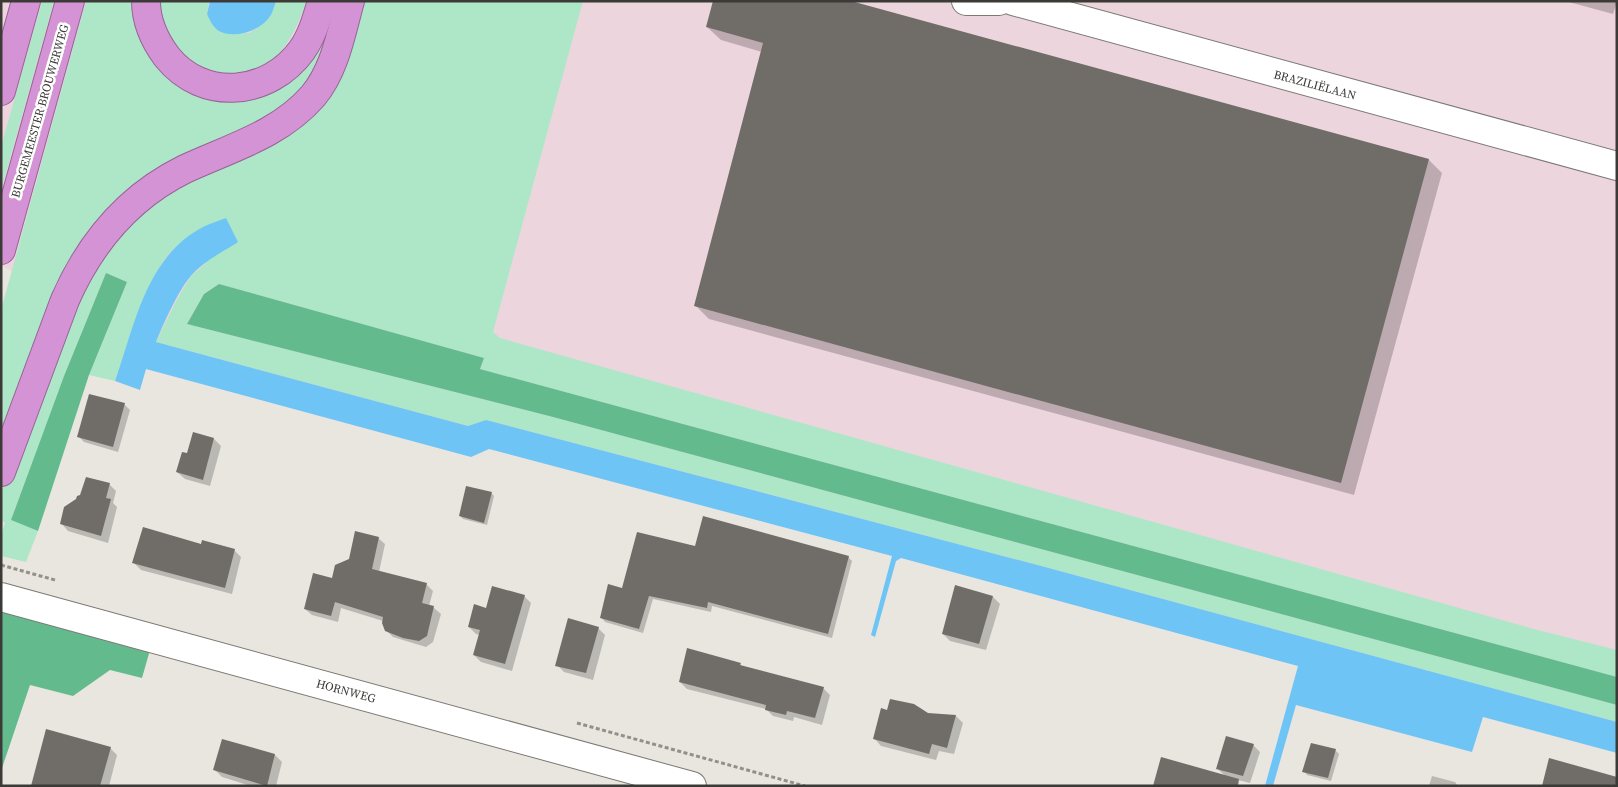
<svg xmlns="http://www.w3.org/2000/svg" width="1618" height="787" font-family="'Source Serif 4',serif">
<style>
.industrial{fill:#edd5de}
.green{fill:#aee7c7}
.forest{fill:#63bb8d}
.water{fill:#6fc4f6}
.shadow{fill:#0003}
.building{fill:#706d68}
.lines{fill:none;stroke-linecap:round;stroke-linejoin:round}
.minor-casing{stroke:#7c7974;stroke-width:30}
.trunk-casing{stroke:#976296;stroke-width:30}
.path{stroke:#92908b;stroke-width:3;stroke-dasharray:4 2.5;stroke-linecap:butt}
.minor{stroke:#fff;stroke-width:28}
.trunk{stroke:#d393d4;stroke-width:28}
.labels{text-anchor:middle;stroke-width:5;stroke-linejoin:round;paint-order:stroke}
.street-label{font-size:12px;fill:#3b3a37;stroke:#fff}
</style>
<rect width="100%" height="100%" fill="#e9e6e0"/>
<path class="industrial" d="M 1,1 L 1617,1 L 1617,741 L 147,351 L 1,265 Z"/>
<g class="green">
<path d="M 42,1 L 54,1 L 1,191 L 1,147 Z"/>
<path d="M 86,1 L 133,1 C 133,44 158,81 199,96 C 208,99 219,102 229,101 C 236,100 245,91 252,87 C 274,71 296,56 319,41 L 327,44 L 306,86 L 272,118 L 159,168 L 136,183 L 117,198 L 92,225 L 70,259 L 62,276 L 1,442 L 1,310 Z"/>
<path d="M 159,1 L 209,1 L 207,14 L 221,32 L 250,33 L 269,18 L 276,1 L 307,1 C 299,21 291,43 275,57 C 246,82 199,78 175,48 C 166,36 161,16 159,1 Z"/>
<path d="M 360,1 L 583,1 L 493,332 L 500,338 L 1534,629 L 1617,650 L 1617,677 L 480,369 L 484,358 L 219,284 L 204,294 L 187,324 L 553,417 L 1617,705 L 1617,722 L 1045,567 L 486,420 L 468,426 L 156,342 L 176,301 L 191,276 L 207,262 L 188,237 L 174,248 L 164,260 L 150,283 L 115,381 L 89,375 L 127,282 L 106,273 L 64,376 L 11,520 L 38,531 L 26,562 L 1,556 L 1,534 L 5,523 L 1,520 L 1,493 L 76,292 L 147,200 L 279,138 Z"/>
</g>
<g class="forest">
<path d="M 106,273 L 127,282 L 89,375 L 38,531 L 11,520 L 64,376 Z"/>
<path d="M 219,284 L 484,358 L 480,369 L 1617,677 L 1617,705 L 553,417 L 187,324 L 204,294 Z"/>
<path d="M 1,607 L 150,650 L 142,678 L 110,670 L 73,696 L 30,685 L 1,771 Z"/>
</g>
<g class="water">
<path d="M 210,1 L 276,1 C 274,7 272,15 268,19 C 258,31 236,38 221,32 C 214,29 210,21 207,14 Z"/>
<path d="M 226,218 L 238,242 C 223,252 202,262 190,277 C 177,293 164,323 156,342 L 468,426 L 486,420 L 1045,567 L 1617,722 L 1617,753 L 1483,717 L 1472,752 L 1296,705 L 1273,786 L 1265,786 L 1298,666 L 901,558 L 896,561 L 875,637 L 871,635 L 892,556 L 489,449 L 471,457 L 146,369 L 140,390 L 115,381 C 135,325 146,255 205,226 C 211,223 219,221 226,218 Z"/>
</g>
<g class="shadow">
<path d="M 1565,1 L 1617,1 L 1613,14 Z"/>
<path d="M 707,27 L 1429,160 L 1442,173 L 1354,495 L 709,319 L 696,306 L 762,52 L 721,40 Z"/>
<path d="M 124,404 L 130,410 L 118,452 L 84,442 L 79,437 Z"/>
<path d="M 214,439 L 221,446 L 210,486 L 185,479 L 177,472 L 188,455 Z"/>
<path d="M 109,484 L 116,491 L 113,503 L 117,507 L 108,543 L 68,531 L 61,523 Z"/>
<path d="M 491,493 L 494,496 L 487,525 L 463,519 L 460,516 Z"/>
<path d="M 378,538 L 385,544 L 379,572 L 426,584 L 433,591 L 429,606 L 434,608 L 441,614 L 433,642 L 426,647 L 393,637 L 386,630 L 383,621 L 341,608 L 338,622 L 312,615 L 305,609 L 350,560 Z"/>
<path d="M 202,545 L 234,550 L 241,557 L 232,594 L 141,570 L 134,563 Z"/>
<path d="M 696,547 L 848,557 L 852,561 L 832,638 L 712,606 L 711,612 L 653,599 L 643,633 L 605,622 L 601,617 L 623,590 Z"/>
<path d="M 956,587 L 993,597 L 1000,604 L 986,650 L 950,641 L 943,634 Z"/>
<path d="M 524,596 L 531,603 L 512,671 L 481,662 L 474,655 L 480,635 L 476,634 L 469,627 L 487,610 Z"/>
<path d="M 598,628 L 605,635 L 593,680 L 564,672 L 557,665 Z"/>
<path d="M 740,664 L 743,667 L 823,688 L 830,695 L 822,725 L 794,717 L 793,721 L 773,716 L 766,709 L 687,689 L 680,682 Z"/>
<path d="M 928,715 L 956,716 L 963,723 L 954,754 L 939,751 L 936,760 L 881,746 L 874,738 Z"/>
<path d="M 223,741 L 275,755 L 282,762 L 276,786 L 251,786 L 222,777 L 215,770 Z"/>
<path d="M 1312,744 L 1336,751 L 1339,754 L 1331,781 L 1307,775 L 1304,771 Z"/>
<path d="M 1253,745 L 1260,752 L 1250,783 L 1226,777 L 1217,768 Z"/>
<path d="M 110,748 L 117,755 L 109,786 L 32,786 Z"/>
<path d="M 1432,776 L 1455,782 L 1458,786 L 1429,786 Z"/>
</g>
<g class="building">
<path d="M 713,1 L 851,1 L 1429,159 L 1341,483 L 694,306 L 763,43 L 706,27 Z"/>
<path d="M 89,394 L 125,403 L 113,447 L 77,437 Z"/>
<path d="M 193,432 L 214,438 L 203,480 L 176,472 L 182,452 L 187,453 Z"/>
<path d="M 86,477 L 110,483 L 106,498 L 111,499 L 101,536 L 60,524 L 64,507 L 76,499 L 77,496 L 80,495 Z"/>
<path d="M 466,486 L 492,492 L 484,523 L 459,516 Z"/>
<path d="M 703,516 L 849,556 L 828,634 L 708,602 L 707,608 L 649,596 L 639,629 L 600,618 L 608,584 L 622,588 L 637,532 L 695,546 Z"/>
<path d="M 143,527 L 201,544 L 202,540 L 235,549 L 225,588 L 132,563 Z"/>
<path d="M 355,531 L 379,537 L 372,569 L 427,583 L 422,603 L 434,606 L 427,636 L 419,641 L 403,638 L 385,631 L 382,623 L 383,617 L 335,602 L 331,616 L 304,609 L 313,573 L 332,578 L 335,565 L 349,559 Z"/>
<path d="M 955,585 L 993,596 L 979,644 L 942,634 Z"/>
<path d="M 492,586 L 525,595 L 505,664 L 473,655 L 480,630 L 468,627 L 474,604 L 486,608 Z"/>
<path d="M 568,618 L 599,627 L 586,673 L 555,666 Z"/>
<path d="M 687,648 L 741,663 L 740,665 L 824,687 L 815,718 L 787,711 L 786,715 L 765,710 L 766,705 L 679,682 Z"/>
<path d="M 890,699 L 914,704 L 928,713 L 956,715 L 947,748 L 932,744 L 929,754 L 873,739 L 881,708 L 887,710 Z"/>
<path d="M 46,729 L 111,747 L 100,786 L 31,786 Z"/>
<path d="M 1226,736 L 1254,744 L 1243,776 L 1216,769 Z"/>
<path d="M 222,739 L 275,754 L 267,786 L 213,770 Z"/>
<path d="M 1311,743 L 1336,749 L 1328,778 L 1302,772 Z"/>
<path d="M 1161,757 L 1239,779 L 1238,786 L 1153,786 Z"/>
<path d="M 1549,758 L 1617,777 L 1617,786 L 1542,786 Z"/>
</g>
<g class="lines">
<g class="minor-casing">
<g id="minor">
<path d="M 966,1 L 999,1"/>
<path d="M 1013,1 L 1617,166"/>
<path d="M 1,597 L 692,786"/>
</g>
</g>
<g class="trunk-casing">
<g id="trunk">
<path d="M 146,1 C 146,22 155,41 167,57 C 203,102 269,96 302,50 C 312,36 317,18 322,1"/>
<path d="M 1,91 L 26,1"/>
<path d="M 1,250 L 70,1"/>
<path d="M 1,472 L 65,300 C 90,243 128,197 185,169 C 230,148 279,135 313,96 C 335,70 341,33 350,1"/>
</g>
</g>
<g class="path">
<path d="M 1,565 L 55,580"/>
<path d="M 577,723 L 805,786"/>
</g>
<use href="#minor" class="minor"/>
<use href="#trunk" class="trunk"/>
</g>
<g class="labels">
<g class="street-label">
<text transform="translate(1315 85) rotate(15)" y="4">BRAZILIËLAAN</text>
<text transform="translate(40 111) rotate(-74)" y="4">BURGEMEESTER BROUWERWEG</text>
<text transform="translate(346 691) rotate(15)" y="4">HORNWEG</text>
</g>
</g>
<rect width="1618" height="787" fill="none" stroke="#3b3a37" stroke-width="5"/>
</svg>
